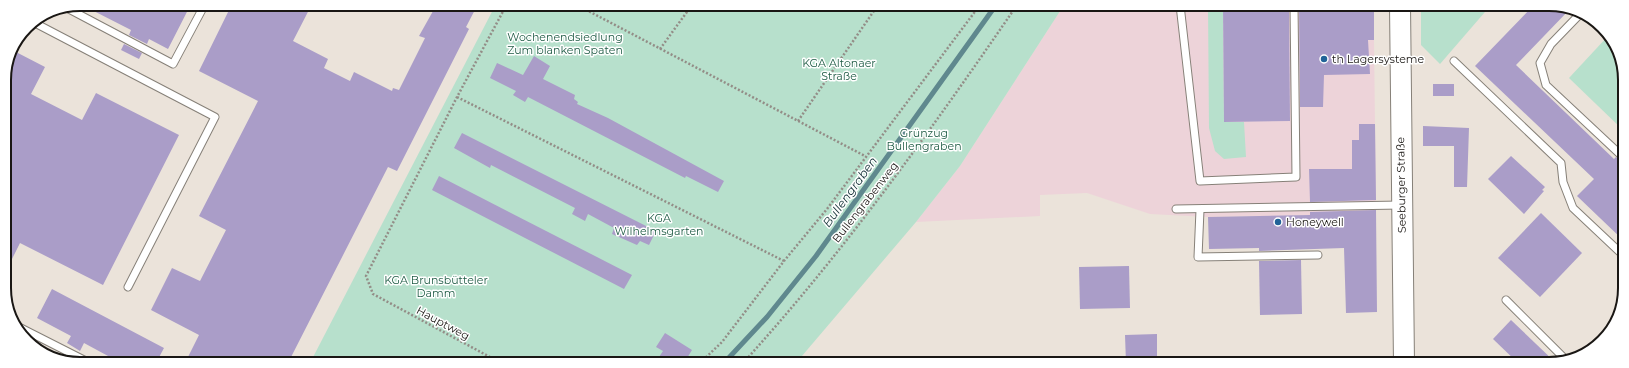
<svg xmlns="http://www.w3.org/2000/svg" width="1629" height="368" font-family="Montserrat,sans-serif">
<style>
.industrial{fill:#edd3d9}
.green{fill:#b7e0cc}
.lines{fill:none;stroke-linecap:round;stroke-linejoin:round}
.stream{stroke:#5f888e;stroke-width:5}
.building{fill:#aa9dc8}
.lane-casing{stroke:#868078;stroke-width:9}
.secondary-casing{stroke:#868078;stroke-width:22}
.path{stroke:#938d87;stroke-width:2.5;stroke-dasharray:2 2;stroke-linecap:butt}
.lane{stroke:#fff;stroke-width:7}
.secondary{stroke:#fff;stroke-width:20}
.poi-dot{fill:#216398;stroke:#fff;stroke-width:1.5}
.labels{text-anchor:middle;stroke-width:3;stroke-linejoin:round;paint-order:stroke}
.park-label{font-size:11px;fill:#1e5b44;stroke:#fff}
.poi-label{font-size:11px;fill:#1a1714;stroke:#fff;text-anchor:start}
.street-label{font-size:11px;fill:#1a1714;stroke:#fff}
.water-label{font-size:12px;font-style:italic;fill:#133136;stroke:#fff}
.rim{fill:none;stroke:#1a1714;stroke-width:2}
</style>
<rect width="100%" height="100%" fill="#ebe3da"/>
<path class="industrial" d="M 1064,5 L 1308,5 L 1309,42 L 1374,40 L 1376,212 L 1322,215 L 1208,217 L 1150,214 L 1087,193 L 1040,195 L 1040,216 L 916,222 L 960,166 Z"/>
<g class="green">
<path d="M 496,4 L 1064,5 L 960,166 L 916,222 L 796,363 L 310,363 Z"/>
<path d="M 1208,5 L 1223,5 L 1224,122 L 1244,122 L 1246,157 L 1224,159 L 1215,151 L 1209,128 Z"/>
<path d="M 1421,5 L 1491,5 L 1440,64 L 1421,45 Z"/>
<path d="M 1608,36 L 1623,65 L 1624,131 L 1569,78 Z"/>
</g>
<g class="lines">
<path class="stream" d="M 724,363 L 767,317 L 816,256 L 996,5"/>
</g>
<g class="building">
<path d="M 80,4 L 191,4 L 168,49 L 149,39 L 147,44 L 129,35 L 131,30 Z"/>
<path d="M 232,4 L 312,4 L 293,41 L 328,59 L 324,68 L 350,81 L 354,72 L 392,91 L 393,88 L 399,90 L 425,38 L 419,36 L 437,4 L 478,4 L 466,27 L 469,29 L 397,171 L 388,167 L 288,363 L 185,363 L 199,335 L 151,310 L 172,268 L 200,281 L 226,230 L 199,216 L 258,101 L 199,71 Z"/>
<path d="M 1223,5 L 1289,5 L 1290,121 L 1224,122 Z"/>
<path d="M 1299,5 L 1374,5 L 1374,40 L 1368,40 L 1370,74 L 1324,75 L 1323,107 L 1300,107 Z"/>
<path d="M 1534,5 L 1563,5 L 1570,9 L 1516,65 L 1614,159 L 1616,157 L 1624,163 L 1624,241 L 1577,196 L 1594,179 L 1475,66 Z"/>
<path d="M 124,44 L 142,53 L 139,59 L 121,50 Z"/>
<path d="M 16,52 L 45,67 L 31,94 L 82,120 L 96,93 L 179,135 L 103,285 L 20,243 L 5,273 L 4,75 Z"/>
<path d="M 534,56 L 550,66 L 543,79 L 575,95 L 574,99 L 578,102 L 577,104 L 608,118 L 724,181 L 718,192 L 686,176 L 685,178 L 528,97 L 525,102 L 513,95 L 516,91 L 490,78 L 497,63 L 523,75 Z"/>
<rect x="1433" y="84" width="21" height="12"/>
<path d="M 1359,124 L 1375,124 L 1376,200 L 1310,202 L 1309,169 L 1352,169 L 1352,140 L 1359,140 Z"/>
<path d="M 1423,126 L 1469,128 L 1467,187 L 1454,187 L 1454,146 L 1423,146 Z"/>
<path d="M 462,133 L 656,231 L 649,245 L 640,241 L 637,245 L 612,234 L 614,228 L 588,214 L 585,221 L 572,214 L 575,208 L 491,165 L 490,168 L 454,148 Z"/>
<path d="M 1511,156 L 1545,187 L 1542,190 L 1544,191 L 1524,214 L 1488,179 Z"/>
<path d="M 439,176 L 632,275 L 624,289 L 432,190 Z"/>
<path d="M 1376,210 L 1377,312 L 1346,313 L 1344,248 L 1259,251 L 1259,248 L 1209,249 L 1208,217 L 1310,215 L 1310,212 Z"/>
<path d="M 1541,213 L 1582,253 L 1540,297 L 1498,258 Z"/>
<path d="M 1301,260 L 1302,314 L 1260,315 L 1259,261 Z"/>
<path d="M 1129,266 L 1130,308 L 1080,309 L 1079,267 Z"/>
<path d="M 52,289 L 164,348 L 156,363 L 121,363 L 84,343 L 80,351 L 67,343 L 71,336 L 37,318 Z"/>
<path d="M 1511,320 L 1556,363 L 1519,364 L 1493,339 Z"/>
<path d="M 665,333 L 692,350 L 684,363 L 669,363 L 659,357 L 663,351 L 656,347 Z"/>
<path d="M 1157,334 L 1157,364 L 1126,363 L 1125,335 Z"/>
</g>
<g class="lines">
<g class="lane-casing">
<g id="lane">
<path d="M 1180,5 L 1200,181 L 1296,177 L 1294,5"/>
<path d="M 65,7 L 173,64 L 205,4"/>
<path d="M 1580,14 L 1551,44 L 1540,63 L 1546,85 L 1624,158"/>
<path d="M 33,22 L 215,117 L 128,287"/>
<path d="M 1454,61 L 1561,163 L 1563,182 L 1573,208 L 1624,256"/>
<path d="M 1176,209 L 1401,205"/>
<path d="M 1200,210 L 1198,257 L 1318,255"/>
<path d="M 1506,300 L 1565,359"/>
<path d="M 19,327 L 90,363"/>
</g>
</g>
<g class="secondary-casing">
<path id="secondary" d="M 1400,5 L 1404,364"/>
</g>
<g class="path">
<path d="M 575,4 L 865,156"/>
<path d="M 660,49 L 692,5"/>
<path d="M 457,97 L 784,261"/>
<path d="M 798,121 L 878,5"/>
<path d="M 501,363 L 373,294 L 366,276 L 457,97 L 507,4"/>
<path d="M 700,363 L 722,342 L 784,261 L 827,209 L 980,5"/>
<path d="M 743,363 C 844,252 932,129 1017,5"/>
</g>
<use href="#lane" class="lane"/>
<use href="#secondary" class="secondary"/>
</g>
<g class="poi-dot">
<circle cx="1324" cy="59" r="4"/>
<circle cx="1278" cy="222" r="4"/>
</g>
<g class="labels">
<g class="park-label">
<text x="565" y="41">Wochenendsiedlung<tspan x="565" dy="13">Zum blanken Spaten</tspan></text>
<text x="839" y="67">KGA Altonaer<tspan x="839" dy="13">Straße</tspan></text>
<text x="924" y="137">Grünzug<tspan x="924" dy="13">Bullengraben</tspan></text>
<text x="659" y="222">KGA<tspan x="659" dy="13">Wilhelmsgarten</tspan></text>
<text x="436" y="284">KGA Brunsbütteler<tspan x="436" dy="13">Damm</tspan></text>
</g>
<g class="poi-label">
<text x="1332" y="63">th Lagersysteme</text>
<text x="1286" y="226">Honeywell</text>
</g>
<g class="street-label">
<text transform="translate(1401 185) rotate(-91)" y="4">Seeburger Straße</text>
<text transform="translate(865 202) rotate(-52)" y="4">Bullengrabenweg</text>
<text transform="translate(443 323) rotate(28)" y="4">Hauptweg</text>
</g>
<g class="water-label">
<text transform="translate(850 192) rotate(-54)" y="4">Bullengraben</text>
</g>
</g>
<path d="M0 0H1629V368H0ZM80 11H1549A69 69 0 0 1 1618 80V288A69 69 0 0 1 1549 357H80A69 69 0 0 1 11 288V80A69 69 0 0 1 80 11Z" fill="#fff" fill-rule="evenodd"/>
<path class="rim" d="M80 11H1549A69 69 0 0 1 1618 80V288A69 69 0 0 1 1549 357H80A69 69 0 0 1 11 288V80A69 69 0 0 1 80 11Z"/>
</svg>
